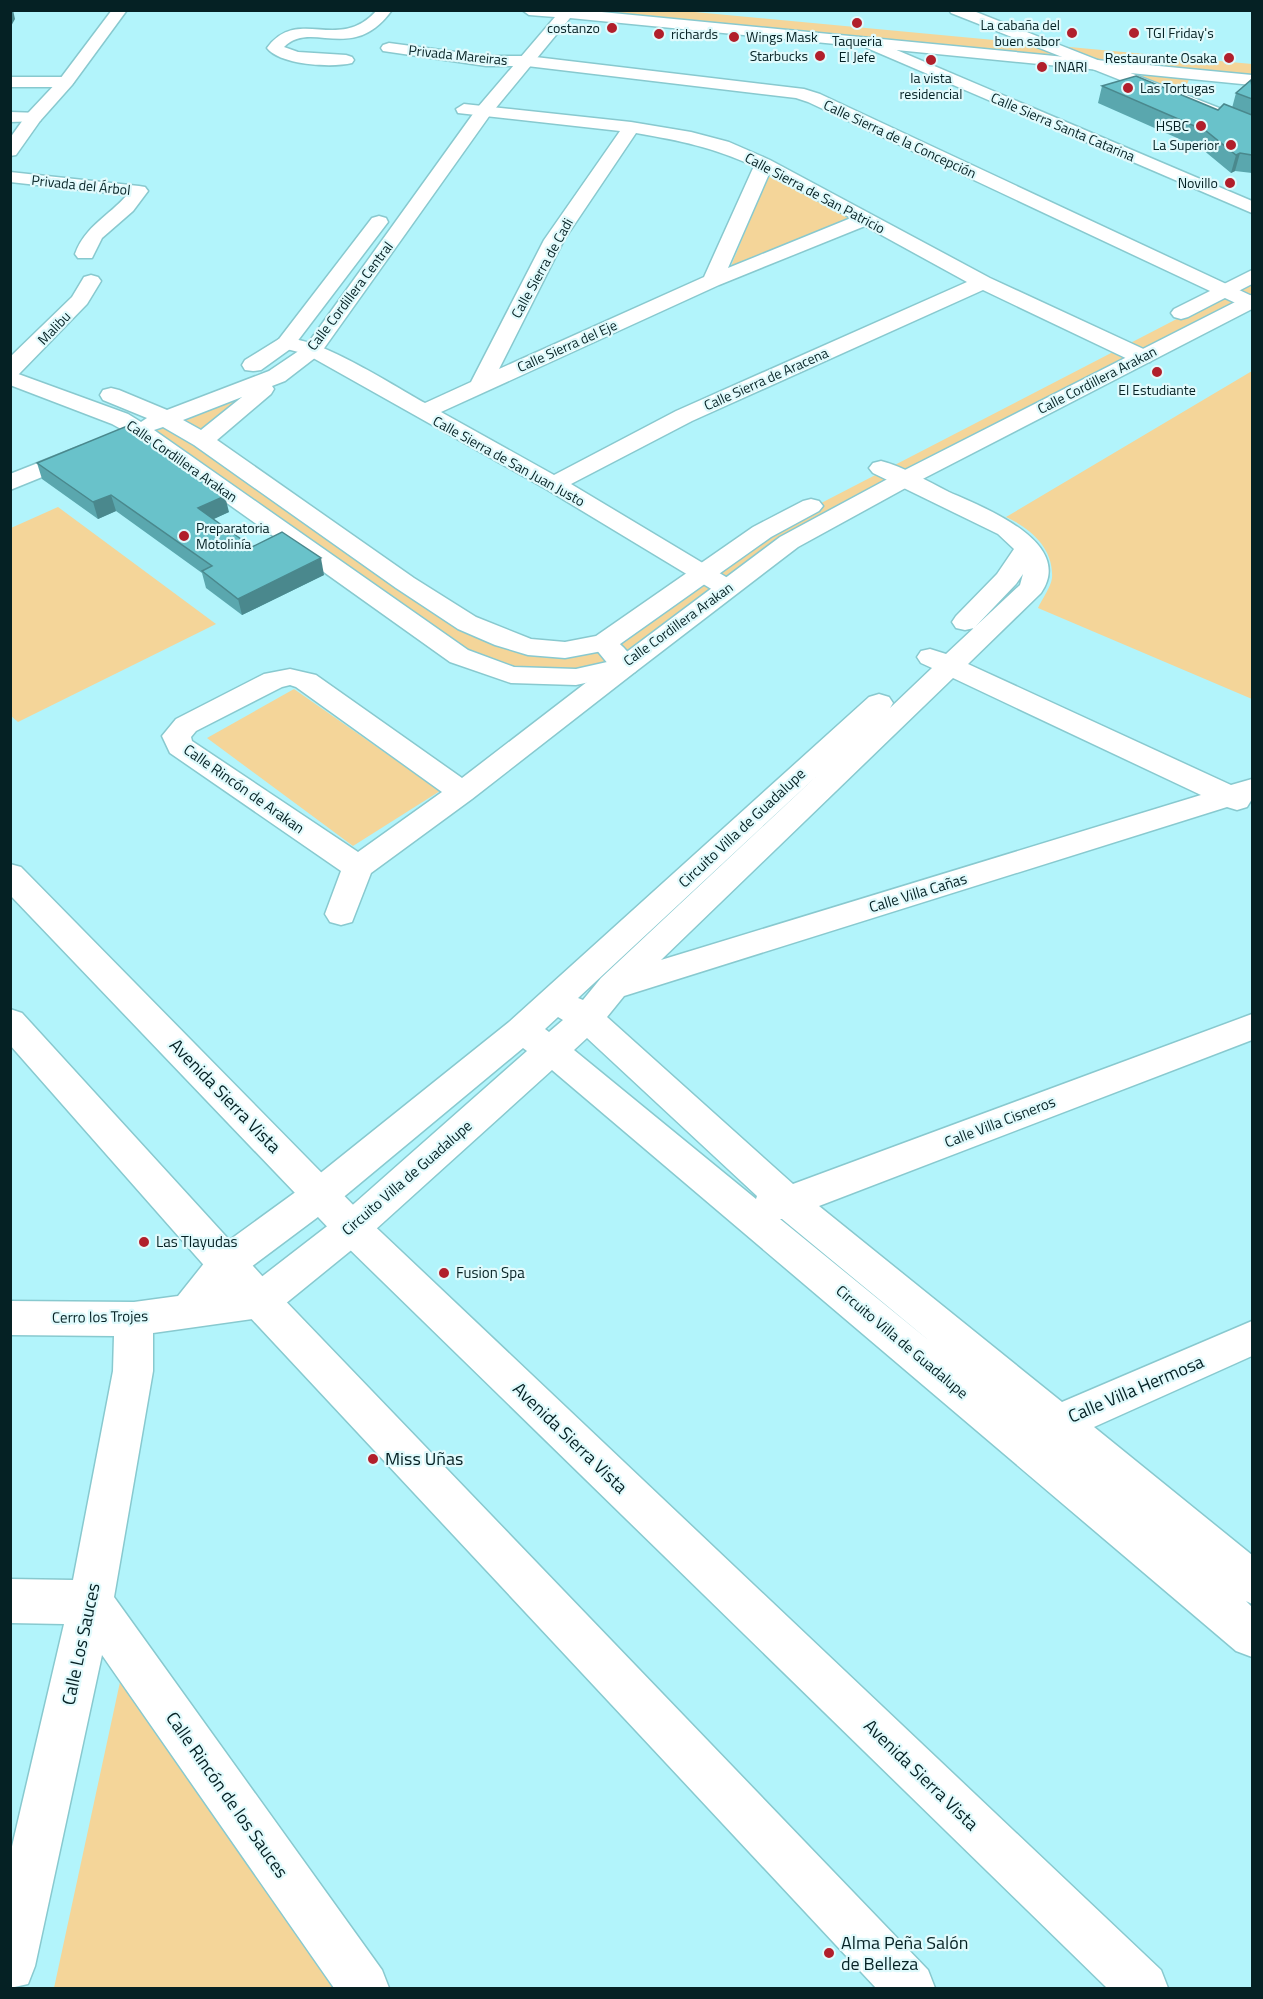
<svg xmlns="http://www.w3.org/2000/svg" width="1263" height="1999" font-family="'Titillium Web',sans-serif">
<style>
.green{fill:#f4d599}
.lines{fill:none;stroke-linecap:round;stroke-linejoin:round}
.street-casing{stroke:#88c9cf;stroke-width:3}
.secondary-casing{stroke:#88c9cf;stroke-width:3}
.street{fill:#fff;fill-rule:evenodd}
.secondary{fill:#fff;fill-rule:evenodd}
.wall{fill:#5aa7ae}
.shaded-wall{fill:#4a888d}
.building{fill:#69c2ca;stroke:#4a888d;stroke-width:1.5}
.poi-dot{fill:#b11f2b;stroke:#e0fafc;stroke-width:2}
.labels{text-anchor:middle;stroke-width:4.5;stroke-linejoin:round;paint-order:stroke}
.far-poi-label{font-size:14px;fill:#052124;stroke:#e0fafc;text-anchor:end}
.far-street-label{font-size:14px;fill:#052124;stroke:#e0fafc}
.street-label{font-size:15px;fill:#052124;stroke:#e0fafc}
.poi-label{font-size:15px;fill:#052124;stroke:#e0fafc;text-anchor:start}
.near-street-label{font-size:18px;fill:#052124;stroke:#e0fafc}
.near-poi-label{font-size:18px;fill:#052124;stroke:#e0fafc;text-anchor:start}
</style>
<rect width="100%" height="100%" fill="#b2f4fb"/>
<g class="green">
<path d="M 567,11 L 684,11 L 1252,64 L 1252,76 Z"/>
<path d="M 1141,74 L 1190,77 L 1183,94 L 1146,80 Z"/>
<path d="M 768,176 L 853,217 L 731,266 Z"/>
<path d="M 1252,280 L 1252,296 L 786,539 L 622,665 L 575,675 L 511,673 L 459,654 L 149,429 L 166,422 L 457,622 L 573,651 L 771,529 Z"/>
<path d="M 1252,371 L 1252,699 L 1038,608 C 1042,599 1051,587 1052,578 C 1054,548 1030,528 1006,517 Z"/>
<path d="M 277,376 L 202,440 L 166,418 Z"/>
<path d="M 58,507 L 216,624 L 18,722 L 10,715 L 11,528 Z"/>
<path d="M 294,689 L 440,791 L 353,846 L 207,738 Z"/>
<path d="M 120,1682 L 345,1988 L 54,1988 Z"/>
</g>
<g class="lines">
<g class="street-casing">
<g id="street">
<path d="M 377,10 L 392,10 C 352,65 312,19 284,47 L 298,52 L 346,55 L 352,57 L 354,60 L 352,63 C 332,68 280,65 267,48 C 298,5 339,54 377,10 Z"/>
<path d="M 949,10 L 971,10 L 1252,121 L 1252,132 L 951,13 Z"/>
<path d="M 873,40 L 1252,201 L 1252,213 L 867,48 L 865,45 Z"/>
<path d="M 389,43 L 486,56 L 527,56 L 804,89 L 820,94 L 1252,296 L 1252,307 L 1242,306 L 808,102 L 796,98 L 527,66 L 486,66 L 383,51 L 381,48 L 383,45 Z"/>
<path d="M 10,77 L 66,77 L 74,82 L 66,87 L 10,87 Z"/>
<path d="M 464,104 L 631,122 L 691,132 L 729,142 L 770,160 L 990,278 L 1150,352 L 1153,357 L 1150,362 L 1142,363 L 1134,362 L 983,290 L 692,421 L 571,484 L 736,583 L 740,588 L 736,593 L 727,596 L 718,593 L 546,489 L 306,354 L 279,347 L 275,343 L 279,339 C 310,331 394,386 425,403 L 471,382 L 544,240 L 620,131 L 458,113 L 456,109 ZM 636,133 C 682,141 711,147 754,166 L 704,277 L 499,369 L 564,240 ZM 769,174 L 851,218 L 728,268 ZM 865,226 L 967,282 L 676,411 L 554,475 L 441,412 L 719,285 Z"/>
<path d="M 10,112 L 40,113 L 42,117 L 40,121 L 10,122 Z"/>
<path d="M 10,172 L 139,186 L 145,187 L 148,191 L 133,211 L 102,238 L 92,258 L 78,258 L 75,254 C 85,226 109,216 127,195 L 10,182 Z"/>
<path d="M 91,275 L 98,277 L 101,281 L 87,304 L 18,375 L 10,376 L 10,357 L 72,297 L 84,277 Z"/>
<path d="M 881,461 C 904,467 927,481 949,492 C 982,507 1076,542 1041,593 L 968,664 L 1231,785 L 1252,779 L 1252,799 L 1247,807 L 1237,810 L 1227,807 L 624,996 L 607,1017 L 793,1184 L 1252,1014 L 1252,1040 L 819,1206 L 1062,1402 L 1252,1321 L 1252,1356 L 1094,1427 L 1252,1555 L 1252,1604 L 1246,1601 L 1252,1607 L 1252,1657 L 1236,1651 L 552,1070 L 365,1239 L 274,1313 L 260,1318 L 153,1333 L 153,1371 L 114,1597 L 382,1970 L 389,1988 L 334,1988 L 102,1655 L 35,1966 L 28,1984 L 10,1988 L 10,1855 L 64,1624 L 10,1623 L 10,1579 L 73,1580 L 113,1371 L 114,1336 L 10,1335 L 10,1301 L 134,1302 L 178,1296 L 213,1252 L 308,1183 L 509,1022 L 869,697 L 879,694 L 889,697 L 893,703 L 890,708 L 932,668 L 921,663 L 917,657 L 921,651 L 930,649 L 946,654 L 1020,585 L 1023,574 L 1016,584 L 974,628 L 965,630 L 956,628 L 952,622 L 956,616 L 997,574 L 1014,549 L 998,534 L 873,473 L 869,468 L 873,463 ZM 953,678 L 1201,795 L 661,960 ZM 821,772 L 601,978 L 583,1000 L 578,998 ZM 558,1017 L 563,1020 L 549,1032 L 545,1029 ZM 587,1038 L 757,1196 L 756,1199 L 574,1050 ZM 523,1048 L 527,1051 L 339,1217 L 251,1285 L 229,1288 L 239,1276 L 334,1205 ZM 780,1219 L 782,1219 L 932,1343 Z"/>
<path d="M 604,635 C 619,639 630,654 638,666 L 635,672 L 472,799 L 371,873 L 352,922 L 341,925 L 330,922 L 325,914 L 341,871 L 170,753 L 162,736 L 176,719 L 264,674 L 290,669 L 316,675 L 462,778 L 609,665 L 591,643 L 595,637 ZM 290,685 L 296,687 L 442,792 L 358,852 L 192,741 L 191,737 L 196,731 L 282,687 Z"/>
</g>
</g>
<g class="secondary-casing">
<g id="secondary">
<path d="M 112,10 L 127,10 L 72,85 L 40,121 L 16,155 L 10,156 L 10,138 L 28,113 L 60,79 Z"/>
<path d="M 522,10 L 581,10 L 1252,75 L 1252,85 L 570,18 L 490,115 L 320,354 L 285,381 L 272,386 L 274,389 L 271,394 L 217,440 L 414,578 L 476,617 L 531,639 L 565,642 L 596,636 L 753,527 L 803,501 L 811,499 L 819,501 L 823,506 L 819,511 L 771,537 L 613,649 L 565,658 L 528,655 L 495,645 L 458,629 L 396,588 L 194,445 L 163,427 L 154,430 L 468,650 L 514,667 L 576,669 L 616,660 L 780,537 L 895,475 L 1245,297 L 1252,295 L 1252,309 L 911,485 L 798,547 L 635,672 L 576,685 L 511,683 L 450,662 L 130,434 L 112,424 L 10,385 L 10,371 L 128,414 L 141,422 L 147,418 L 103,400 L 100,395 L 103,390 L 111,388 L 119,390 L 167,410 L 269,371 L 306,346 L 478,107 L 555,17 L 529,15 ZM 242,397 L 201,430 L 183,420 Z"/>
<path d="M 379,216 L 386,218 L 388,222 L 293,347 L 261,370 L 253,371 L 245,370 L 242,365 L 245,360 L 279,339 L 372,218 Z"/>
<path d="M 1252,270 L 1252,284 L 1188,317 L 1181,319 L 1174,317 L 1171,313 L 1174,309 Z"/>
<path d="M 81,446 L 89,448 L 93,453 L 89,458 L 10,490 L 10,474 Z"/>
<path d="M 10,864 L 21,867 L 365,1217 L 1161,1970 L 1168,1988 L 1107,1988 L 339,1239 L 10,895 Z"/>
<path d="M 10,1009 L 22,1013 L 274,1289 L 928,1970 L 935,1988 L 876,1988 L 246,1313 L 10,1045 Z"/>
</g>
</g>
<use href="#street" class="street"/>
<use href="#secondary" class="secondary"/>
</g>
<g class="wall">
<path d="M 1102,86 L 1218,110 L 1232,108 L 1236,93 L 1252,87 L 1252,173 L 1235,171 L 1231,173 L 1202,149 L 1098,103 Z"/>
<path d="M 37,463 L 229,512 L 213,519 L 252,547 L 324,575 L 242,615 L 206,588 L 202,573 L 116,511 L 98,519 L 42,479 Z"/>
</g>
<g class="shaded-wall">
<path d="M 10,10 L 13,10 L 15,19 L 10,28 Z"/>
<path d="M 1240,153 L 1235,171 L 1231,173 L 1236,155 Z"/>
<path d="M 111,495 L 116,511 L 98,519 L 93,502 Z"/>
<path d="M 225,496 L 229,512 L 201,525 L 198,508 Z"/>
<path d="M 321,558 L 324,575 L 242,615 L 238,599 Z"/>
</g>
<g class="building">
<path d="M 1136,76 L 1218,110 L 1224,104 L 1252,115 L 1252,155 L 1240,153 L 1236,155 L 1206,131 L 1102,86 Z"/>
<path d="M 1251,80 L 1252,87 L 1252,99 L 1236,93 Z"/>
<path d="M 127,426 L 225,496 L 198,508 L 252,547 L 282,532 L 321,558 L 238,599 L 202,571 L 212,566 L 111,495 L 93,502 L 37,463 Z"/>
</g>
<g class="poi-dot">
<circle cx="857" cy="23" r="6"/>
<circle cx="612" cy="28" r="6"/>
<circle cx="1072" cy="33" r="6"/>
<circle cx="1134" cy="33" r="6"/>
<circle cx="659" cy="34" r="6"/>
<circle cx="734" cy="37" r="6"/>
<circle cx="820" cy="56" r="6"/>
<circle cx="1229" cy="58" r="6"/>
<circle cx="931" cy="60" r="6"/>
<circle cx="1042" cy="67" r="6"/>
<circle cx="1128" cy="88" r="6"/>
<circle cx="1201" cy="126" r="6"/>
<circle cx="1231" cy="145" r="6"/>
<circle cx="1230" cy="183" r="6"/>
<circle cx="1157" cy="372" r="6"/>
<circle cx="184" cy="536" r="6"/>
<circle cx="144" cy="1242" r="6"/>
<circle cx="444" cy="1273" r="6"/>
<circle cx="373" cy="1459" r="6"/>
<circle cx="829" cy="1953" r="6"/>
</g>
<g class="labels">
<g class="far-poi-label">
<text x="1060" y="30">La cabaña del<tspan x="1060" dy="16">buen sabor</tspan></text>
<text x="600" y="33">costanzo</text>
<text x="1146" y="38" text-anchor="start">TGI Friday's</text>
<text x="671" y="39" text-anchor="start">richards</text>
<text x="746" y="42" text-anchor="start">Wings Mask</text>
<text x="857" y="46" text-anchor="middle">Taqueria<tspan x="857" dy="16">El Jefe</tspan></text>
<text x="808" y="61">Starbucks</text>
<text x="1217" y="63">Restaurante Osaka</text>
<text x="1054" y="72" text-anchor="start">INARI</text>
<text x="931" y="83" text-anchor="middle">la vista<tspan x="931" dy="16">residencial</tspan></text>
<text x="1140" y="93" text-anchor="start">Las Tortugas</text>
<text x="1189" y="131">HSBC</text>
<text x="1219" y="150">La Superior</text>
<text x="1218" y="188">Novillo</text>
<text x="1157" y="395" text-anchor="middle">El Estudiante</text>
<text x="196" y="533" text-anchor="start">Preparatoria<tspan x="196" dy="16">Motolinía</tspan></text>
</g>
<g class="far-street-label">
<text transform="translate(458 55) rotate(6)" y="5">Privada Mareiras</text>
<text transform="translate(1063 127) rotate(23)" y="5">Calle Sierra Santa Catarina</text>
<text transform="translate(900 139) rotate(25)" y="5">Calle Sierra de la Concepción</text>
<text transform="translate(81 185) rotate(6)" y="5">Privada del Árbol</text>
<text transform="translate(815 193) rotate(28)" y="5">Calle Sierra de San Patricio</text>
<text transform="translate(542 268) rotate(-61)" y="5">Calle Sierra de Cadi</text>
<text transform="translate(350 296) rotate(-53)" y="5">Calle Cordillera Central</text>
<text transform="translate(54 328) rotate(-46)" y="5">Malibu</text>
<text transform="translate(567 346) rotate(-24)" y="5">Calle Sierra del Eje</text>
<text transform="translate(766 379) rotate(-24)" y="5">Calle Sierra de Aracena</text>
<text transform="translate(1097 380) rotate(-27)" y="5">Calle Cordillera Arakan</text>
<text transform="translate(182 461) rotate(35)" y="5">Calle Cordillera Arakan</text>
<text transform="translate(509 461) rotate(29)" y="5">Calle Sierra de San Juan Justo</text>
<text transform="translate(678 624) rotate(-36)" y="5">Calle Cordillera Arakan</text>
</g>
<g class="street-label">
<text transform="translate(244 789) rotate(35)" y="5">Calle Rincón de Arakan</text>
<text transform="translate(742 828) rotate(-43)" y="5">Circuito Villa de Guadalupe</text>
<text transform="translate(918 893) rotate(-17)" y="5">Calle Villa Cañas</text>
<text transform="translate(1000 1122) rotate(-21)" y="5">Calle Villa Cisneros</text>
<text transform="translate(407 1178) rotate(-41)" y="5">Circuito Villa de Guadalupe</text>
<text transform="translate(100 1317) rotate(-1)" y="5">Cerro los Trojes</text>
<text transform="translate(902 1342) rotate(40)" y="5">Circuito Villa de Guadalupe</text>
</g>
<g class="poi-label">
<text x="156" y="1247">Las Tlayudas</text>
<text x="456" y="1278">Fusion Spa</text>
</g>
<g class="near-street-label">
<text transform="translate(225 1096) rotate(46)" y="6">Avenida Sierra Vista</text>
<text transform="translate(1136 1389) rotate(-23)" y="6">Calle Villa Hermosa</text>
<text transform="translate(570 1438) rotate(44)" y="6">Avenida Sierra Vista</text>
<text transform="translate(81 1644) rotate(-78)" y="6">Calle Los Sauces</text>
<text transform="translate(921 1775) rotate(44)" y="6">Avenida Sierra Vista</text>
<text transform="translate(227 1795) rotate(55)" y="6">Calle Rincón de los Sauces</text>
</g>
<g class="near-poi-label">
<text x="385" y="1465">Miss Uñas</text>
<text x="841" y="1949">Alma Peña Salón<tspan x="841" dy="21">de Belleza</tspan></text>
</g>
</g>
<rect width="1263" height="1999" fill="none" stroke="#052124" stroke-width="24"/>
</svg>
